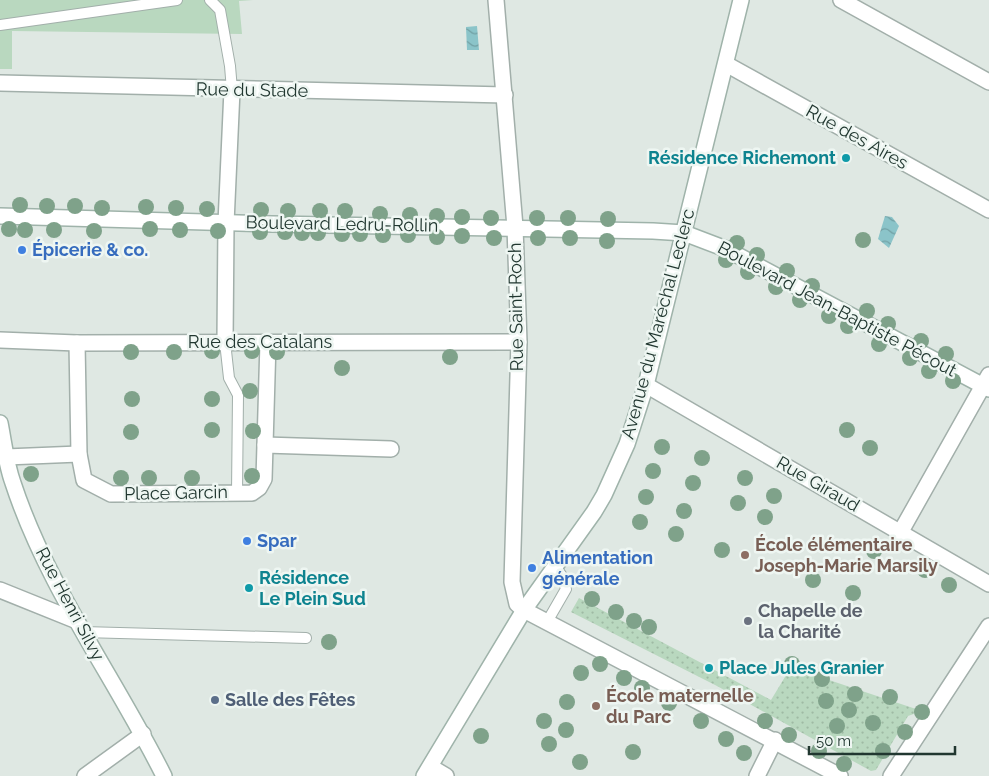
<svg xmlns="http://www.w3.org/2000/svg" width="989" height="776" font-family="Raleway,sans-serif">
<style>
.grass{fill:url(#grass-dots)}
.garden{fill:#b9d8bf}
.water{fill:url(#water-waves)}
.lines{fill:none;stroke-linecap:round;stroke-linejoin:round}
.lane-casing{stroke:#a2afaa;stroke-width:12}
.street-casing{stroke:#a2afaa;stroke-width:18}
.secondary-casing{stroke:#9fb3aa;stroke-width:18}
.lane{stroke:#fff;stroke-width:10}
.street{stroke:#fff;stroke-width:15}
.secondary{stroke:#fff;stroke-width:15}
.tree{fill:#7fa28a}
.culture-dot{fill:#0f9aa8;stroke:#eef6f2;stroke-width:2}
.shop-dot{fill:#3f7fe0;stroke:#eef6f2;stroke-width:2}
.education-dot{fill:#8d6e63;stroke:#eef6f2;stroke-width:2}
.worship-dot{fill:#6b7280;stroke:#eef6f2;stroke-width:2}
.service-dot{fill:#5c6f8a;stroke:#eef6f2;stroke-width:2}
.labels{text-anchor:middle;stroke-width:5;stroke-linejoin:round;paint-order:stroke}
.street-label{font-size:18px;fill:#213730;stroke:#eef6f2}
.culture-label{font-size:18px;font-weight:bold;fill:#0d838f;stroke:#eef6f2;text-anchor:start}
.shop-label{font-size:18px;font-weight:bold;fill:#366cbe;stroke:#eef6f2;text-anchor:start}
.education-label{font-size:18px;font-weight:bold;fill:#785e54;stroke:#eef6f2;text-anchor:start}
.worship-label{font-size:18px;font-weight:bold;fill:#5b616d;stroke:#eef6f2;text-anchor:start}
.service-label{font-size:18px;font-weight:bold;fill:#4e5e75;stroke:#eef6f2;text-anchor:start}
</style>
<defs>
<pattern id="grass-dots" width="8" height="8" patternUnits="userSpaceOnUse" patternTransform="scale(1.25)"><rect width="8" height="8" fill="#b9d8bf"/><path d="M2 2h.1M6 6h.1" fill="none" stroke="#9fbaa4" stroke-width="1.8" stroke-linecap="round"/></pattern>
<pattern id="water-waves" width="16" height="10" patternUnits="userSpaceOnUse" patternTransform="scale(1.25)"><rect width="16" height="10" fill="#8bc4c9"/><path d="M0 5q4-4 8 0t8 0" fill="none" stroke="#71a0a4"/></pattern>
</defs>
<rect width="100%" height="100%" fill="#dfe8e3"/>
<path class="grass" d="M 579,598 L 771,700 L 788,672 L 796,669 L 922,711 L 908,716 L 876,770 L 871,771 L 717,686 L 571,612 Z"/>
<path class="garden" d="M 0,0 L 253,0 L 239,1 L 242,34 L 12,31 L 12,69 L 0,69 Z"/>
<g class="water">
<path d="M 477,26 L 479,50 L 467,50 L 466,27 Z"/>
<path d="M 885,216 L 892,217 L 899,226 L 889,248 L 878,239 Z"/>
</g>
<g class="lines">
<g class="lane-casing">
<g id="lane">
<path d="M 210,0 L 220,10 L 230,66 L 232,90"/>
<path d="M 0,25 L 177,0"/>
<path d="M 225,342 L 229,378 L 238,395 L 237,493"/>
<path d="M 547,622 L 566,589 L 562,576 L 555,566"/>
<path d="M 83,632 L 306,638"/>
</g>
</g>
<g class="street-casing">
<g id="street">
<path d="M 496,0 L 515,227 L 519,342 L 512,582 L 517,604 L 524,610 L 840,776"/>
<path d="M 841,0 L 989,82"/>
<path d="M 726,64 L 989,210"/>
<path d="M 0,83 L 505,95"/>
<path d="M 0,340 L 77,343 L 519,342"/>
<path d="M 225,342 L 226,223 L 232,90"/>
<path d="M 77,343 L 79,454 L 84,480 L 111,494 L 252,493 L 259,488 L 264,479 L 268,342"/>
<path d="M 646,385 L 989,584"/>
<path d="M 265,445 L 391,449"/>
<path d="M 6,457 L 79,454"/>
<path d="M 900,533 L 989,375"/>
<path d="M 0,590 L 77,621"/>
<path d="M 431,767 L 446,776"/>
<path d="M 85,776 L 143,734"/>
<path d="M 757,776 L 775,740"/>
<path d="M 891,776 L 989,626"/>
</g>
</g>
<g class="secondary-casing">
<g id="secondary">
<path d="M 0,216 L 272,224 L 653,231 L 684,233 L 726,249 L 989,389"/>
<path d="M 0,423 C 4,443 6,464 13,483 C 47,587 115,678 164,776"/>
<path d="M 424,776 L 524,610 L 594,512 L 604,495 L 627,444 L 646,385 L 741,0"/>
</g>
</g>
<use href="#lane" class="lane"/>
<use href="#street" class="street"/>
<use href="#secondary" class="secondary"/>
</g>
<g class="tree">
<circle cx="20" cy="205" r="8"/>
<circle cx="47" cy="206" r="8"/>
<circle cx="75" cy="206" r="8"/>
<circle cx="146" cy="207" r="8"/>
<circle cx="102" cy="208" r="8"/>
<circle cx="176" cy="208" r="8"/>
<circle cx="207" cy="209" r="8"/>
<circle cx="261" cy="210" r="8"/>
<circle cx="288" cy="211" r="8"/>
<circle cx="320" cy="211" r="8"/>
<circle cx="345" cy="211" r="8"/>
<circle cx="380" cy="214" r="8"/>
<circle cx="410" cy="215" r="8"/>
<circle cx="437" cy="216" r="8"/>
<circle cx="462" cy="217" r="8"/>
<circle cx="491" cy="218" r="8"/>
<circle cx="537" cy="218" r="8"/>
<circle cx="568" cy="218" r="8"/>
<circle cx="608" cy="219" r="8"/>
<circle cx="9" cy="229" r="8"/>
<circle cx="150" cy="229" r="8"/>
<circle cx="25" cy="230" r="8"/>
<circle cx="54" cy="230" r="8"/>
<circle cx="180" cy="230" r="8"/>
<circle cx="94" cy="231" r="8"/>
<circle cx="218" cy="231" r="8"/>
<circle cx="260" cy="232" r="8"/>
<circle cx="285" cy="232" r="8"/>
<circle cx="302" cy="233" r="8"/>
<circle cx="318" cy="233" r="8"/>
<circle cx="342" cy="234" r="8"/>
<circle cx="360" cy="234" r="8"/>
<circle cx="383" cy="235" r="8"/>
<circle cx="408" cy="235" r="8"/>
<circle cx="462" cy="236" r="8"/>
<circle cx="437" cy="237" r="8"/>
<circle cx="494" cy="238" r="8"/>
<circle cx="538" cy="238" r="8"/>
<circle cx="570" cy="238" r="8"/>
<circle cx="863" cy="240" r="8"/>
<circle cx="607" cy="241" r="8"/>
<circle cx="737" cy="243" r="8"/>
<circle cx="757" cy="255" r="8"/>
<circle cx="726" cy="260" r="8"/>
<circle cx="787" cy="271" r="8"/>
<circle cx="748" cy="272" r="8"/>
<circle cx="812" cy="286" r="8"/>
<circle cx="776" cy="287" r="8"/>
<circle cx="800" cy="300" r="8"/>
<circle cx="867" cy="311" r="8"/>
<circle cx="829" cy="316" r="8"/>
<circle cx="888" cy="324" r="8"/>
<circle cx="848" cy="326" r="8"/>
<circle cx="921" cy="341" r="8"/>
<circle cx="879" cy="344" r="8"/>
<circle cx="212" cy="351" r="8"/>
<circle cx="252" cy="351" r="8"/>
<circle cx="131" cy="352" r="8"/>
<circle cx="174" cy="352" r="8"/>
<circle cx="277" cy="352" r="8"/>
<circle cx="946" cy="354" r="8"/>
<circle cx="450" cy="357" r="8"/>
<circle cx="910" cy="358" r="8"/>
<circle cx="342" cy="368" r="8"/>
<circle cx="929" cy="371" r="8"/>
<circle cx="953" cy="381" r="8"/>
<circle cx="250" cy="391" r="8"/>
<circle cx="132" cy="399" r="8"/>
<circle cx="212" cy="399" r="8"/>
<circle cx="212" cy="430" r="8"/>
<circle cx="847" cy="430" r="8"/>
<circle cx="253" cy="431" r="8"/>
<circle cx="131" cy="432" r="8"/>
<circle cx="662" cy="447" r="8"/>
<circle cx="870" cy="448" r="8"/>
<circle cx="702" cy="458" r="8"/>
<circle cx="653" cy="471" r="8"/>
<circle cx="31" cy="474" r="8"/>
<circle cx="252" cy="476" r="8"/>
<circle cx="121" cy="478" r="8"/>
<circle cx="149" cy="478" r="8"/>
<circle cx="192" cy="478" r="8"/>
<circle cx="745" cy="478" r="8"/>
<circle cx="693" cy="483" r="8"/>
<circle cx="774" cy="496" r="8"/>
<circle cx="646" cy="497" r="8"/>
<circle cx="738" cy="503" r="8"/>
<circle cx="684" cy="511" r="8"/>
<circle cx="765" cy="517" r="8"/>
<circle cx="640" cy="522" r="8"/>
<circle cx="676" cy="534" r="8"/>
<circle cx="722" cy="550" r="8"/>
<circle cx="874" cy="551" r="8"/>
<circle cx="925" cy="570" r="8"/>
<circle cx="813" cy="580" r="8"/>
<circle cx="949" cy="585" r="8"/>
<circle cx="853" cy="593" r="8"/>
<circle cx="592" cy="599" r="8"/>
<circle cx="616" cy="612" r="8"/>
<circle cx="634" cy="621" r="8"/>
<circle cx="649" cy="627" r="8"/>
<circle cx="329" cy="642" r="8"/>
<circle cx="600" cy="664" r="8"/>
<circle cx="792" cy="664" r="8"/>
<circle cx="581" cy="673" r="8"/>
<circle cx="624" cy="678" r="8"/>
<circle cx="822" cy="679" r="8"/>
<circle cx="642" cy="688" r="8"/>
<circle cx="855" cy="694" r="8"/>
<circle cx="890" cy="697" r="8"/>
<circle cx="826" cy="701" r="8"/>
<circle cx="567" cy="702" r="8"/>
<circle cx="669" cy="703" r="8"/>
<circle cx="849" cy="710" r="8"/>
<circle cx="922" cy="712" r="8"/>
<circle cx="544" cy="721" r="8"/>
<circle cx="701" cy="721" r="8"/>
<circle cx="765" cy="721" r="8"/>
<circle cx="873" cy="723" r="8"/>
<circle cx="837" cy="726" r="8"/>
<circle cx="566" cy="730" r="8"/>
<circle cx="905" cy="732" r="8"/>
<circle cx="789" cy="735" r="8"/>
<circle cx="481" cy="736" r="8"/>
<circle cx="726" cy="739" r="8"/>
<circle cx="549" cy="744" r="8"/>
<circle cx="819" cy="751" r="8"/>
<circle cx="883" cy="751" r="8"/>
<circle cx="633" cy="752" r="8"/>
<circle cx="744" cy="753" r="8"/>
<circle cx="580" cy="762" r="8"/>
<circle cx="844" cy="764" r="8"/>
</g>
<g class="culture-dot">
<circle cx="846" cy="158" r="5"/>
<circle cx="249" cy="588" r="5"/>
<circle cx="709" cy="668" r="5"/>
</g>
<g class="shop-dot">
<circle cx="22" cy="250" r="5"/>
<circle cx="247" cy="541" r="5"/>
<circle cx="532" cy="568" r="5"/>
</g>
<g class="education-dot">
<circle cx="745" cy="555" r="5"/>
<circle cx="596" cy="706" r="5"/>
</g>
<circle class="worship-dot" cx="748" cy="621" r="5"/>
<circle class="service-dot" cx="215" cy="700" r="5"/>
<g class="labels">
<g class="street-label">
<text transform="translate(252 90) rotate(1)" y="6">Rue du Stade</text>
<text transform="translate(857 137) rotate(29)" y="6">Rue des Aires</text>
<text transform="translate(342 224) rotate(1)" y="6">Boulevard Ledru-Rollin</text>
<text transform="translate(516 307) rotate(-91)" y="6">Rue Saint-Roch</text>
<text transform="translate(837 309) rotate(28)" y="6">Boulevard Jean-Baptiste Pécout</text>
<text transform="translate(658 324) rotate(-75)" y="6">Avenue du Maréchal Leclerc</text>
<text x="260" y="348">Rue des Catalans</text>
<text transform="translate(818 484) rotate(30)" y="6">Rue Giraud</text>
<text transform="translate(176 493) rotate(-1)" y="6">Place Garcin</text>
<text transform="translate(70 604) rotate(62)" y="6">Rue Henri Silvy</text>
</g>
<g class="culture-label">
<text x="836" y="164" text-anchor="end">Résidence Richemont</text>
<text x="259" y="584">Résidence<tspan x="259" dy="21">Le Plein Sud</tspan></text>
<text x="719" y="674">Place Jules Granier</text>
</g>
<g class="shop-label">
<text x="32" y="256">Épicerie &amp; co.</text>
<text x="257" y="547">Spar</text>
<text x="542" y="564">Alimentation<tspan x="542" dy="21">générale</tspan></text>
</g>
<g class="education-label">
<text x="755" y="551">École élémentaire<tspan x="755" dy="21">Joseph-Marie Marsily</tspan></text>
<text x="606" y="702">École maternelle<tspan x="606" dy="21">du Parc</tspan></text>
</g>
<g class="worship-label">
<text x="758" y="617">Chapelle de<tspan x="758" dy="21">la Charité</tspan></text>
</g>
<g class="service-label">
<text x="225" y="706">Salle des Fêtes</text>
</g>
</g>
<path d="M809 746v8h146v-8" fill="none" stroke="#213730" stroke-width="2.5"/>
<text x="816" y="746" font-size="15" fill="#213730" stroke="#eef6f2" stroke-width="4" paint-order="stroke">50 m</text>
</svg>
